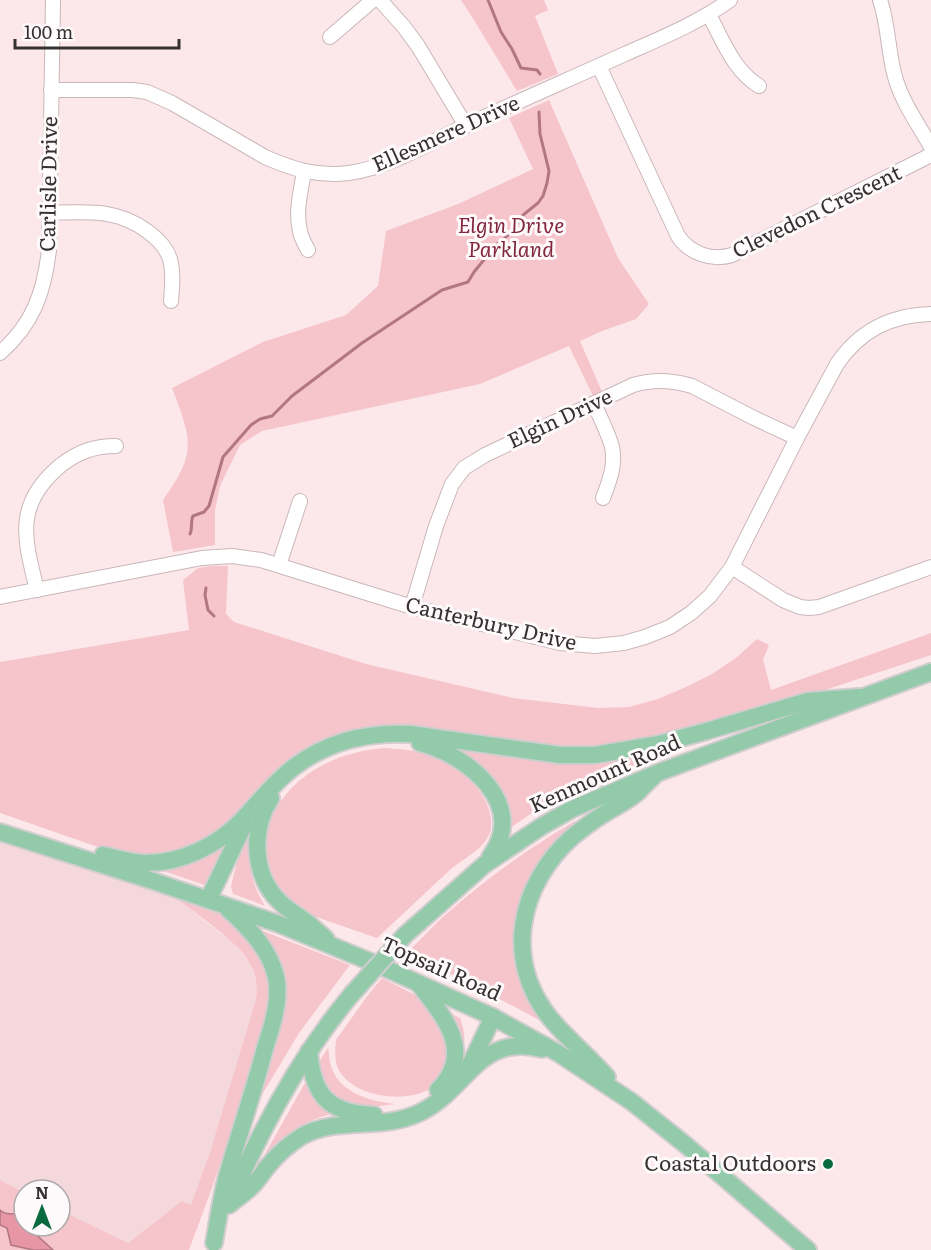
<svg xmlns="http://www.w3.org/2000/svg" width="931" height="1250" font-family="Literata,serif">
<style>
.built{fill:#f4d8dc}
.green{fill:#f6c4cb}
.water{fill:#e696a4;stroke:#b27782;stroke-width:1.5}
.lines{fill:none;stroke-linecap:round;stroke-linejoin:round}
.stream{stroke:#b27782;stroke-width:3}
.minor-casing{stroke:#cab7ba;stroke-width:16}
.major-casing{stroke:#cfcdce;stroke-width:20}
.minor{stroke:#fff;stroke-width:14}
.major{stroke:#92caaa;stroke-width:16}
.major-bridge-casing{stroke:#cfcdce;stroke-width:20;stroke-linecap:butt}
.major-bridge{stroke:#92caaa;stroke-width:16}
.poi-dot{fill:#0a6a3f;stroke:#fefafb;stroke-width:2}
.labels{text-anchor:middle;stroke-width:6;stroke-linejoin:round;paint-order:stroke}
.street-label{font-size:21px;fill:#373031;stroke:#fefafb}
.park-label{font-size:21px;font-style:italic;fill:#83273f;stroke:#fefafb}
.poi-label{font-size:21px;fill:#373031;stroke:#fefafb;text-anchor:end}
</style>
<rect width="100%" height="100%" fill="#fce8eb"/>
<path class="built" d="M 0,838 L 177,899 L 232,942 L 250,963 L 255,975 L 257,986 L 256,999 L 210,1152 L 191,1206 L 181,1202 L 128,1243 L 60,1210 L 60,1190 L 24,1190 L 24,1192 L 0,1180 Z"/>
<g class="green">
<path d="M 461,0 L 544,0 L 548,10 L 535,16 L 558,74 L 517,91 L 474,20 Z"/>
<path d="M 549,100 L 618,258 L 649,304 L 636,319 L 602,331 L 580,341 L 602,392 L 593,396 L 569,346 L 480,384 L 262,431 L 240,445 L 220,486 L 215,510 L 215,545 L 173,552 L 163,500 C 197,453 192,440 172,388 L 263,342 L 346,315 L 378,286 L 386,231 L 458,204 L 533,169 L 509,118 Z"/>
<path d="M 213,566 L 228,566 L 226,614 L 234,622 L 366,664 L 513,698 L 598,708 L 629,707 L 658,699 L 686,687 L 712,674 L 736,658 L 757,639 L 769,645 L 763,660 L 771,690 L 931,633 L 931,655 L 819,692 L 706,727 L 593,751 L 347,733 L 212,838 L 166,857 L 121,855 L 0,813 L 0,662 L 189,630 L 183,580 L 198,568 Z"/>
<path d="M 445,746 L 555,762 L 646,753 L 648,760 L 541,807 L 507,830 L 506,817 Z"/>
<path d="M 385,748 C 396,749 407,749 417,752 C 447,759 480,780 489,810 C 492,820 493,831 486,840 C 480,850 461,861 451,869 C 426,892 402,915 377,938 L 273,902 C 270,891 260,861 260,852 C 260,847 264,840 265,834 C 281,780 331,752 385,748 Z"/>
<path d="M 271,800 L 250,854 C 249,874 255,889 265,906 L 236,895 L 233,894 L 231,887 L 242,839 L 249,823 Z"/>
<path d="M 575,821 L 580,830 L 546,867 L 525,945 L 545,1001 L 580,1042 L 515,1007 L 408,952 C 420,940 432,927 444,916 C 484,880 529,848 575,821 Z"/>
<path d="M 229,838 L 213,888 L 152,867 Z"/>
<path d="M 177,899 L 227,917 L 260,955 L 272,987 L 265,1028 L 212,1188 L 189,1250 L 53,1250 C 46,1243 33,1233 28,1226 L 60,1226 L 60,1210 L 128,1243 L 182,1201 L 191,1205 L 210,1152 L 256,999 C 257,991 257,983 255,975 C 247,946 201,918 177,899 Z"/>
<path d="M 253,927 L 350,965 L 299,1033 L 257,1103 L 280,1011 Z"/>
<path d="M 382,978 L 460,1018 C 464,1029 467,1043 461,1055 C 459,1060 453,1065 449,1070 C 443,1077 438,1085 430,1089 C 405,1103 357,1098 340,1072 C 334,1063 335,1050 336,1040 L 368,995 Z"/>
<path d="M 328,1048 C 329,1052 329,1058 330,1062 C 336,1092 369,1101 395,1104 C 355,1110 314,1110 282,1140 C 274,1147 267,1156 260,1163 L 302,1088 Z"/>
<path d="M 0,1180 L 24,1192 L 24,1217 L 22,1214 C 14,1213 6,1216 0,1210 Z"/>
<path d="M 0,1225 L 7,1228 L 29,1248 L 33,1250 L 0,1250 Z"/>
</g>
<path class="water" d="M 0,1210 C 6,1216 14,1213 22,1214 L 24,1217 L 24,1226 L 28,1226 C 33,1233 46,1243 53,1250 L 33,1250 L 11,1245 L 7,1228 L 0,1225 Z"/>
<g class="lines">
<g class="stream">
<path d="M 488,0 L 501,32 L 512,49 L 521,68 L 537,70 L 540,74"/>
<path d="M 190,534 C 193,528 190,522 193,516 L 204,512 L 209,506 L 223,457 L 251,425 L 260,419 L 272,416 L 292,396 L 362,343 L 442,290 L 468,282 L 474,272 L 496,245 L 504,239 L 514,229 L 523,215 L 538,203 L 543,196 L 547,183 L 549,171 L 540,134 L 539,112"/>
<path d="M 206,588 L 205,595 L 208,610 L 214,616"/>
</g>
<g class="minor-casing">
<g id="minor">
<path d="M 380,0 L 404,27 L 418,46 L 466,126"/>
<path d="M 880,0 C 888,23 888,49 894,73 C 900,99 918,124 931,147"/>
<path d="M 709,15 C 723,40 733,70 759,86"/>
<path d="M 330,37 L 373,0"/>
<path d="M 599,66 L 678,236 C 690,254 712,261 732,255 L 931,155"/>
<path d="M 51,90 L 133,90 L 147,92 L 172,103 L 265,157 C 292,169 318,177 349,173 C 391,167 428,143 467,125 C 519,101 572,78 625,54 C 661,38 698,23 730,0"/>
<path d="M 304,171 C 301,191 295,212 300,231 C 301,238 305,244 308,250"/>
<path d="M 49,213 C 85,212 116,208 147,231 C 157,238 166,247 170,259 C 174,273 172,287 171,301"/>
<path d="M 0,353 C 33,324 44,293 49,250 L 53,0"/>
<path d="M 594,403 C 600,418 608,432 612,447 C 616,465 609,482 603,498"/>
<path d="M 279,565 L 300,501"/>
<path d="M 732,567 L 783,600 L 800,607 L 809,608 L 819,607 L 931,567"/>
<path d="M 37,590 C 24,538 14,504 61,465 C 78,452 94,446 116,446"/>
<path d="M 0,597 L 202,558 L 232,556 L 261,560 L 412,607 L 560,643 L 595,646 L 624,643 L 645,637 L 670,627 L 691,613 L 710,596 L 732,567 L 797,438 L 837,364 C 860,330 891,315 931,314"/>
<path d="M 412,607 L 436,526 L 452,484 L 464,468 L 485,455 L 633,385 C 654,379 671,380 692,386 L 754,418 L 797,438"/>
</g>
</g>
<g class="major-casing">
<g id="major">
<path d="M 420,743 C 468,755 529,805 490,857"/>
<path d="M 271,798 C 251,829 252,874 279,901 C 286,909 296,914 305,921 C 312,926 319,933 326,939"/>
<path d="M 0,832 L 153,881 L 279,924 L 376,964 L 493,1017 L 558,1053 L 632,1102 L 687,1146 L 808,1250"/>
<path d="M 103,855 C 116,858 130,862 143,863 C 180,864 217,846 242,820 C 259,802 274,782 294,767 C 328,741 368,732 410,734 L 560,755 L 595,755 L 659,744 L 707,731 L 808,701 L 859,697"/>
<path d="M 208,900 L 244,825"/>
<path d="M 405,935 L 484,865 L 542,826 L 572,809 L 657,773 L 931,672"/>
<path d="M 419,984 C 443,1016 476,1052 438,1090"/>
<path d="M 309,1051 C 313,1096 328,1113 374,1115"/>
<path d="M 469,1067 L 493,1017"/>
<path d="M 607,1077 C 589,1056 567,1039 550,1018 C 503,959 519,885 572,837 C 582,829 591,822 602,815 C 613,808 626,802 637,793 C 642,788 647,782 653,777"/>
<path d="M 229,1204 C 260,1130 299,1058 351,995"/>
<path d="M 229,1205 C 236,1199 244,1194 250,1188 C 257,1182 262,1173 268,1166 C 277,1155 289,1144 302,1136 C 338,1116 381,1131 419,1113 C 467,1091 478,1032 542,1049"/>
<path d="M 214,1243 C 218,1221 221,1198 227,1176 C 239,1133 254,1091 265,1048 C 272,1026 281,1000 276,977 C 270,950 249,928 229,910"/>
</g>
</g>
<use href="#minor" class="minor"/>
<use href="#major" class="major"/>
<g class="major-bridge-casing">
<path id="major-bridge" d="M 351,995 L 405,935"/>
</g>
<use href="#major-bridge" class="major-bridge"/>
</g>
<circle class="poi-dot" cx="828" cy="1164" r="6"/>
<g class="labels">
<g class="street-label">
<text transform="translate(446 134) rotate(-24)" y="7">Ellesmere Drive</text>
<text transform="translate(49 184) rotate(-89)" y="7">Carlisle Drive</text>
<text transform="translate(817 212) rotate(-26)" y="7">Clevedon Crescent</text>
<text transform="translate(560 419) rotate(-25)" y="7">Elgin Drive</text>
<text transform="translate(491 624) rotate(13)" y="7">Canterbury Drive</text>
<text transform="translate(605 774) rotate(-24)" y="7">Kenmount Road</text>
<text transform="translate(441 969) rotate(24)" y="7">Topsail Road</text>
</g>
<g class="park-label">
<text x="511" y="233">Elgin Drive<tspan x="511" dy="24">Parkland</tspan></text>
</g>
<g class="poi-label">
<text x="816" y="1171">Coastal Outdoors</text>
</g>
</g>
<g transform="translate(42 1208)"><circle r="28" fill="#fefafb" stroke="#aea9aa" stroke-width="1.5"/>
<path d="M0-4.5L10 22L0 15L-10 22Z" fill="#0a6a3f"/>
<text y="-9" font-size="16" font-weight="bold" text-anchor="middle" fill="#373031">N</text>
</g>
<path d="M15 39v9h164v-9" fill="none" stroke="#373031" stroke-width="3"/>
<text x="24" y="39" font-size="18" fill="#373031" stroke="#fefafb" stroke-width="4.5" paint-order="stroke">100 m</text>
</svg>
